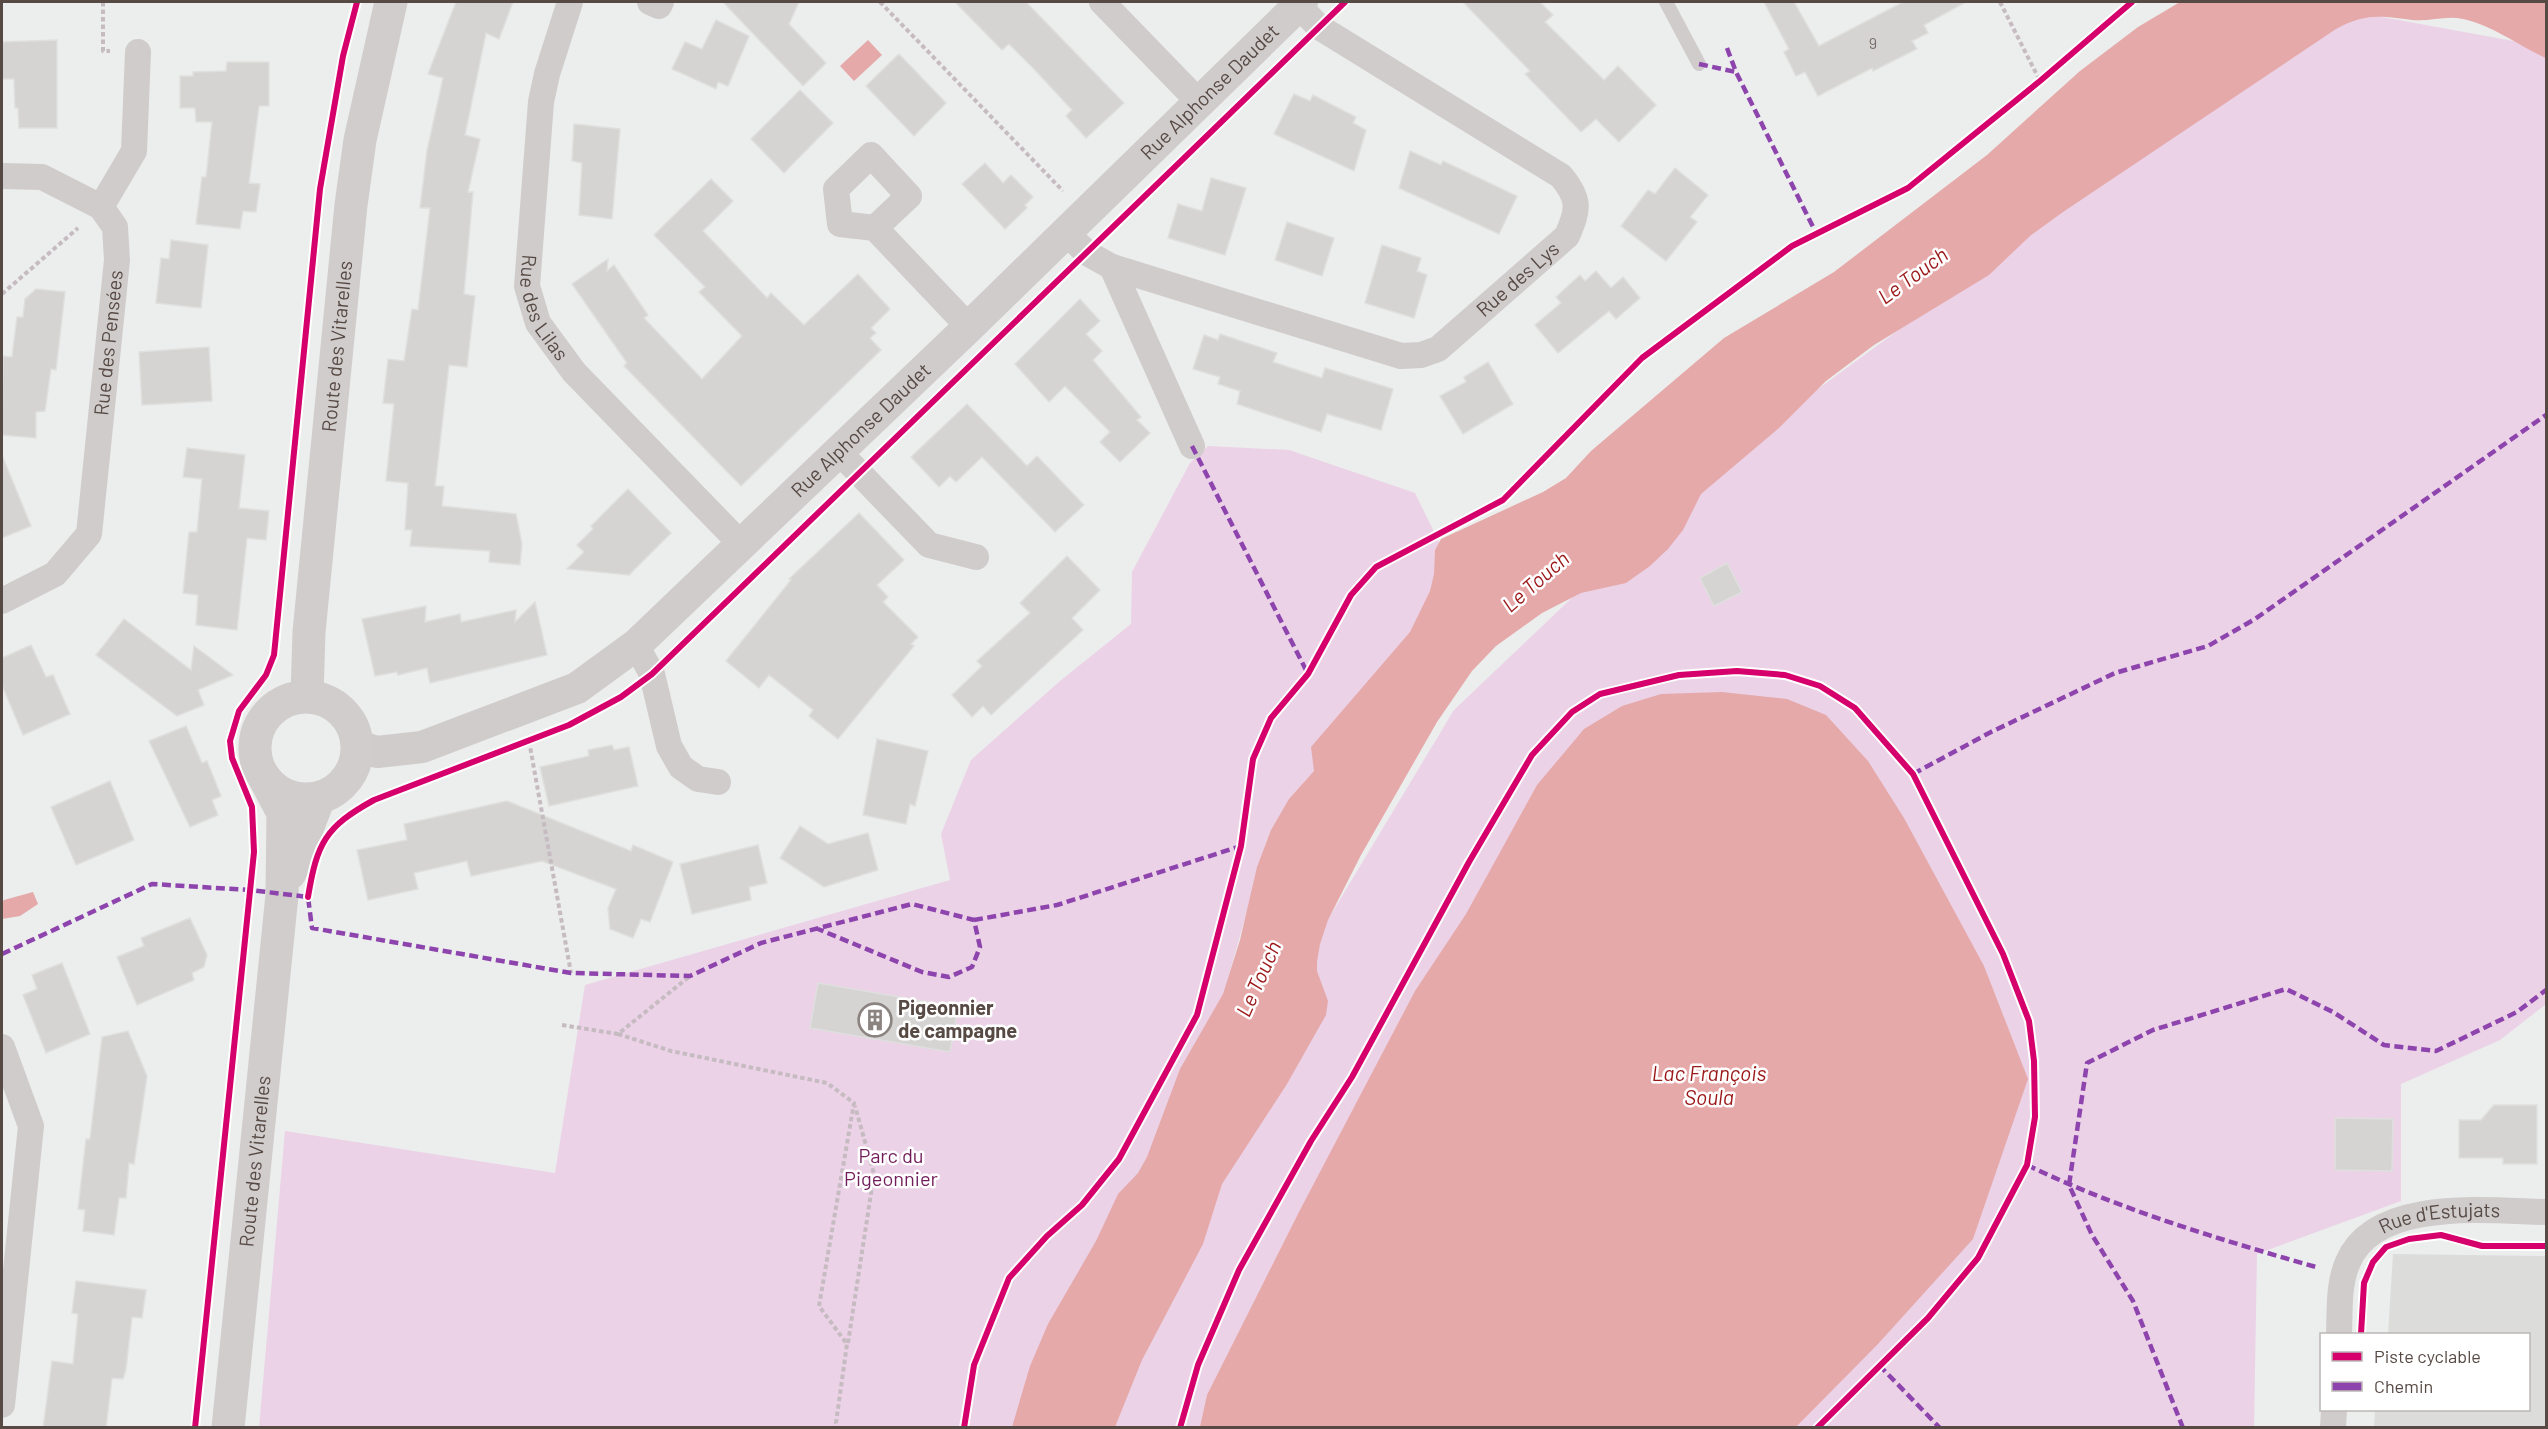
<svg xmlns="http://www.w3.org/2000/svg" width="2548" height="1429" font-family="Barlow,sans-serif">
<style>
.education{fill:#dcdcdb}
.green{fill:#ebd2e7}
.water{fill:#e6a9a9}
.building{fill:#d5d4d3;stroke:#dfdfde;stroke-width:1.5}
.lines{fill:none;stroke-linecap:round;stroke-linejoin:round}
.path{stroke:#c6bbc1;stroke-width:4;stroke-dasharray:4.5 3;stroke-linecap:butt}
.service{stroke:#d0cccb;stroke-width:14}
.minor{stroke:#d0cccb;stroke-width:26}
.tertiary{stroke:#d0cccb;stroke-width:32}
.secondary{stroke:#d1cdcc;stroke-width:33}
.quiet{stroke:#8e44ad;stroke-width:4.5;stroke-dasharray:9 4.5;stroke-linecap:butt}
.cycleway-casing{stroke:#fff;stroke-width:10}
.cycleway{stroke:#d6006c;stroke-width:6}
.labels{text-anchor:middle;stroke-width:5;stroke-linejoin:round;paint-order:stroke}
.number-label{font-size:16px;fill:#786e6a}
.street-label{font-size:20px;fill:#574a45;stroke:#fff}
.poi-label{font-size:20px;font-weight:bold;fill:#574a45;stroke:#fff;text-anchor:start}
.park-label{font-size:20px;fill:#721d5a;stroke:#fff}
.water-label{font-size:21px;font-style:italic;fill:#9a1617;stroke:#fff}
</style>
<rect width="100%" height="100%" fill="#eceded"/>
<path class="education" d="M 2393,1254 L 2546,1256 L 2546,1427 L 2374,1427 L 2375,1410 L 2528,1410 L 2528,1334 L 2388,1334 Z"/>
<g class="green">
<path d="M 2349,11 L 2546,47 L 2546,1004 L 2500,1040 L 2401,1084 L 2401,1201 L 2257,1254 L 2254,1427 L 1102,1428 L 1241,1064 L 1454,710 L 1702,474 L 2311,28 Z"/>
<path d="M 1208,446 L 1289,450 L 1415,493 L 1456,577 L 1267,840 L 1220,1007 L 1080,1427 L 259,1428 L 285,1131 L 555,1173 L 585,985 L 950,880 L 941,834 L 971,760 L 1060,681 L 1131,624 L 1132,572 L 1190,463 Z"/>
</g>
<g class="water">
<path d="M 2180,2 L 2546,2 L 2546,58 C 2519,46 2492,25 2463,19 C 2446,15 2429,22 2412,20 C 2380,16 2366,13 2336,29 L 2063,212 L 2030,236 L 1989,275 L 1874,345 L 1826,381 L 1779,428 L 1701,494 L 1683,530 L 1668,549 L 1650,566 L 1626,583 L 1581,593 L 1542,613 L 1496,646 L 1472,671 L 1437,722 L 1361,855 L 1328,920 L 1320,944 L 1317,962 L 1317,971 L 1328,1001 L 1326,1015 L 1287,1084 L 1222,1184 L 1203,1244 L 1142,1360 L 1115,1427 L 1012,1427 L 1030,1366 L 1048,1324 L 1096,1241 L 1118,1194 L 1138,1173 L 1147,1157 L 1180,1069 L 1223,994 L 1240,940 L 1257,867 L 1271,830 L 1289,799 L 1314,771 L 1311,747 L 1410,632 L 1430,591 L 1434,574 L 1435,550 L 1441,539 L 1543,492 L 1566,478 L 1591,451 L 1724,338 L 1834,272 L 1987,155 L 2080,71 L 2138,27 Z"/>
<path d="M 868,40 L 882,55 L 854,81 L 840,66 Z"/>
<path d="M 1722,692 L 1787,699 L 1826,715 L 1868,761 L 1904,818 L 1984,966 L 2028,1079 L 1973,1239 L 1878,1344 L 1796,1427 L 1200,1427 L 1207,1395 L 1300,1210 L 1415,991 L 1466,914 L 1537,785 L 1584,729 L 1622,706 L 1661,694 Z"/>
<path d="M 33,892 L 38,904 L 20,916 L 2,919 L 2,903 L 4,900 Z"/>
</g>
<g class="building">
<path d="M 456,2 L 513,2 L 499,39 L 486,33 L 465,135 L 480,139 L 468,192 L 473,192 L 464,294 L 475,296 L 467,367 L 449,365 L 435,486 L 444,486 L 442,506 L 516,514 L 522,544 L 520,565 L 489,562 L 490,551 L 410,546 L 412,530 L 405,530 L 408,483 L 386,481 L 394,404 L 383,403 L 388,359 L 404,361 L 412,309 L 418,310 L 430,208 L 420,208 L 427,151 L 443,78 L 428,74 Z"/>
<path d="M 723,2 L 799,2 L 789,24 L 826,63 L 803,86 Z"/>
<path d="M 955,2 L 1026,2 L 1124,103 L 1086,138 L 1066,116 L 1072,110 L 1034,69 L 1009,44 L 1002,50 Z"/>
<path d="M 1463,2 L 1540,2 L 1553,15 L 1545,22 L 1604,80 L 1618,66 L 1656,105 L 1619,142 L 1596,119 L 1581,132 L 1525,74 L 1530,71 Z"/>
<path d="M 1764,2 L 1794,2 L 1819,46 L 1903,2 L 1966,2 L 1924,25 L 1928,33 L 1912,41 L 1917,49 L 1873,71 L 1872,68 L 1818,96 L 1805,72 L 1796,76 L 1784,52 L 1789,49 Z"/>
<path d="M 716,20 L 749,36 L 728,86 L 718,82 L 716,89 L 672,69 L 685,42 L 702,49 Z"/>
<path d="M 57,40 L 57,128 L 19,128 L 18,108 L 15,108 L 14,79 L 2,79 L 2,42 Z"/>
<path d="M 899,54 L 946,103 L 914,136 L 866,86 Z"/>
<path d="M 227,62 L 269,62 L 269,106 L 259,106 L 249,183 L 260,184 L 256,212 L 243,211 L 240,229 L 196,224 L 202,177 L 206,177 L 212,122 L 196,122 L 195,108 L 180,108 L 180,76 L 193,76 L 193,72 L 226,71 Z"/>
<path d="M 800,90 L 833,123 L 784,173 L 751,139 Z"/>
<path d="M 1294,94 L 1310,101 L 1313,95 L 1356,117 L 1353,123 L 1366,130 L 1354,171 L 1274,134 Z"/>
<path d="M 574,124 L 620,129 L 612,219 L 579,215 L 582,163 L 572,161 Z"/>
<path d="M 1410,151 L 1441,165 L 1443,161 L 1517,196 L 1499,234 L 1399,188 Z"/>
<path d="M 985,163 L 1003,183 L 1011,175 L 1033,197 L 1025,205 L 1027,208 L 1005,229 L 962,184 Z"/>
<path d="M 1675,168 L 1708,195 L 1690,217 L 1697,222 L 1666,261 L 1621,226 L 1648,190 L 1655,194 Z"/>
<path d="M 1211,178 L 1246,188 L 1225,255 L 1168,238 L 1178,204 L 1202,211 Z"/>
<path d="M 711,179 L 733,201 L 703,231 L 767,298 L 771,293 L 804,325 L 858,274 L 890,309 L 871,328 L 876,333 L 870,338 L 881,350 L 741,486 L 624,366 L 627,363 L 572,284 L 608,259 L 607,271 L 614,265 L 648,315 L 644,318 L 702,379 L 742,336 L 699,292 L 705,287 L 654,235 Z"/>
<path d="M 1287,222 L 1334,238 L 1322,276 L 1275,260 Z"/>
<path d="M 171,240 L 208,245 L 201,308 L 156,303 L 161,258 L 169,259 Z"/>
<path d="M 1382,245 L 1421,258 L 1417,271 L 1427,275 L 1414,318 L 1365,303 Z"/>
<path d="M 1596,271 L 1611,288 L 1623,277 L 1640,298 L 1616,319 L 1609,311 L 1558,353 L 1535,325 L 1561,303 L 1556,297 L 1580,275 L 1585,281 Z"/>
<path d="M 36,289 L 65,292 L 56,370 L 51,369 L 45,411 L 36,412 L 36,438 L 2,435 L 3,356 L 12,357 L 17,317 L 23,317 L 25,299 Z"/>
<path d="M 1080,299 L 1100,321 L 1086,334 L 1102,351 L 1093,360 L 1141,417 L 1137,420 L 1150,433 L 1120,462 L 1100,442 L 1110,432 L 1065,386 L 1049,402 L 1015,364 Z"/>
<path d="M 1220,334 L 1277,353 L 1273,362 L 1322,378 L 1325,368 L 1393,389 L 1381,430 L 1327,414 L 1321,432 L 1237,404 L 1240,391 L 1218,384 L 1220,377 L 1193,369 L 1204,335 L 1218,340 Z"/>
<path d="M 209,347 L 212,401 L 142,405 L 139,352 Z"/>
<path d="M 1488,362 L 1513,404 L 1463,434 L 1440,396 L 1466,382 L 1464,377 Z"/>
<path d="M 967,404 L 1027,466 L 1037,456 L 1084,505 L 1055,532 L 982,457 L 956,482 L 950,476 L 939,487 L 911,457 Z"/>
<path d="M 187,448 L 245,455 L 239,508 L 269,511 L 266,540 L 247,538 L 237,630 L 196,625 L 198,595 L 183,593 L 189,532 L 197,532 L 202,479 L 183,477 Z"/>
<path d="M 2,455 L 31,526 L 2,538 Z"/>
<path d="M 628,489 L 671,533 L 629,575 L 567,569 L 584,552 L 577,545 L 593,529 L 591,526 Z"/>
<path d="M 859,513 L 904,560 L 877,585 L 888,597 L 883,602 L 918,637 L 911,644 L 914,646 L 838,739 L 809,716 L 813,710 L 769,675 L 759,688 L 726,661 L 791,580 L 789,579 Z"/>
<path d="M 1067,556 L 1100,590 L 1072,618 L 1083,630 L 991,715 L 983,706 L 972,717 L 952,695 L 982,666 L 977,661 L 1030,613 L 1020,603 Z"/>
<path d="M 1727,563 L 1742,592 L 1714,606 L 1700,578 Z"/>
<path d="M 535,602 L 547,655 L 430,683 L 427,668 L 398,675 L 397,672 L 375,676 L 362,619 L 426,606 L 425,622 L 460,614 L 461,622 L 516,610 L 515,622 Z"/>
<path d="M 124,619 L 191,670 L 194,646 L 233,675 L 198,690 L 204,705 L 177,716 L 96,655 Z"/>
<path d="M 31,645 L 46,677 L 53,675 L 70,714 L 23,735 L 2,685 L 2,658 Z"/>
<path d="M 186,726 L 202,763 L 207,761 L 221,796 L 212,800 L 218,815 L 190,827 L 149,741 Z"/>
<path d="M 877,739 L 928,751 L 915,806 L 910,804 L 906,824 L 863,815 Z"/>
<path d="M 612,745 L 614,750 L 629,747 L 638,786 L 549,806 L 540,767 L 589,756 L 588,750 Z"/>
<path d="M 110,781 L 134,840 L 76,865 L 51,807 Z"/>
<path d="M 507,801 L 631,851 L 633,845 L 673,862 L 650,922 L 641,919 L 633,938 L 610,929 L 608,908 L 616,889 L 542,861 L 471,876 L 467,861 L 414,873 L 418,889 L 368,900 L 357,850 L 407,840 L 404,824 Z"/>
<path d="M 800,826 L 828,844 L 868,833 L 878,870 L 824,887 L 780,858 Z"/>
<path d="M 758,845 L 767,883 L 749,887 L 751,900 L 692,914 L 680,864 Z"/>
<path d="M 190,918 L 207,955 L 204,967 L 192,973 L 194,980 L 137,1005 L 117,957 L 144,946 L 141,938 Z"/>
<path d="M 62,963 L 90,1034 L 46,1053 L 23,995 L 37,989 L 32,975 Z"/>
<path d="M 818,983 L 958,1007 L 950,1052 L 810,1028 Z"/>
<path d="M 128,1031 L 147,1076 L 134,1164 L 129,1163 L 126,1198 L 119,1198 L 114,1235 L 83,1231 L 85,1210 L 78,1209 L 86,1139 L 90,1139 L 102,1037 Z"/>
<path d="M 2494,1105 L 2537,1105 L 2537,1164 L 2503,1164 L 2503,1158 L 2459,1158 L 2459,1120 L 2481,1120 Z"/>
<path d="M 2335,1118 L 2393,1119 L 2392,1171 L 2335,1170 Z"/>
<path d="M 76,1281 L 146,1290 L 142,1318 L 132,1317 L 126,1369 L 123,1379 L 112,1378 L 106,1428 L 43,1428 L 52,1361 L 73,1364 L 78,1314 L 72,1313 Z"/>
</g>
<g class="lines">
<g class="path">
<path d="M 103,2 L 103,51 L 110,51"/>
<path d="M 880,2 L 1063,191"/>
<path d="M 2000,2 L 2040,81"/>
<path d="M 2,294 L 78,228"/>
<path d="M 529,741 L 571,973"/>
<path d="M 562,1025 L 618,1034 L 690,976"/>
<path d="M 618,1034 L 671,1051 L 827,1083 L 854,1103 L 819,1306 L 847,1344 L 836,1423 L 838,1428"/>
<path d="M 848,1343 L 874,1174 L 855,1106"/>
</g>
<path class="service" d="M 1666,2 L 1699,64"/>
<g class="minor">
<path id="s1" d="M 570,2 L 547,74 L 541,102 L 527,286 L 538,323 L 574,372 L 740,543"/>
<path d="M 650,2 L 659,6 L 661,2"/>
<path d="M 1102,2 L 1199,102"/>
<path d="M 2,176 L 42,177 L 101,207"/>
<path d="M 875,228 L 909,196 L 871,155 L 836,189 L 840,224 L 875,228 L 969,327"/>
<path id="s2" d="M 1066,233 L 1087,253 L 1112,267 L 1401,356 L 1421,355 L 1438,349 L 1567,236 C 1579,209 1580,199 1561,176 L 1319,27 L 1298,5"/>
<path d="M 1112,267 L 1192,446"/>
<path d="M 838,451 L 929,545 L 976,557"/>
<path id="s3" d="M 2,601 L 55,574 L 89,534 L 117,260 L 115,227 L 101,207 L 134,151 L 138,52"/>
<path d="M 636,645 L 652,674 L 669,746 L 681,767 L 698,779 L 718,782"/>
<path d="M 2,1047 L 31,1126 L 2,1405"/>
<path id="s4" d="M 2339,1334 C 2340,1310 2338,1284 2348,1262 C 2375,1197 2490,1211 2546,1212"/>
<path d="M 2333,1428 L 2334,1410"/>
</g>
<path class="tertiary" id="s5" d="M 358,746 L 377,752 L 422,747 L 577,688 L 636,645 L 969,327 L 1302,2"/>
<g class="secondary">
<path id="s6" d="M 307,696 L 309,632 L 351,205 L 360,140 L 391,2"/>
<circle cx="306" cy="748" r="51"/>
<path d="M 290,873 L 319,798"/>
<path id="s7" d="M 228,1428 L 282,895 L 283,813 L 265,779"/>
</g>
<g class="quiet">
<path d="M 1727,48 L 1736,72 L 1817,235"/>
<path d="M 1699,64 L 1736,72"/>
<path d="M 1192,446 L 1308,674"/>
<path d="M 1913,774 L 1991,732 L 2115,673 L 2208,646 L 2255,619 L 2546,415"/>
<path d="M 974,920 L 1057,905 L 1241,846"/>
<path d="M 2,954 L 152,884 L 250,890 L 308,897 L 312,928 L 571,973 L 690,976 L 761,943 L 912,904 L 974,920 L 980,947 L 972,967 L 949,977 L 922,972 L 818,929"/>
<path d="M 2027,1165 C 2118,1209 2218,1239 2316,1267"/>
<path d="M 1879,1365 L 1940,1428"/>
<path d="M 2183,1428 L 2133,1301 L 2092,1235 L 2069,1185 L 2087,1063 L 2153,1030 L 2286,989 L 2333,1012 L 2384,1045 L 2436,1051 L 2517,1012 L 2546,990"/>
</g>
<g class="cycleway-casing">
<g id="cycleway">
<path d="M 308,897 C 317,843 325,827 374,800 L 569,725 L 621,697 L 652,674 L 1345,2"/>
<path d="M 2361,1334 L 2364,1283 L 2373,1262 L 2386,1247 L 2409,1239 L 2441,1235 L 2482,1246 L 2546,1246"/>
<path d="M 195,1428 L 254,852 L 252,807 L 232,758 L 230,741 L 239,711 L 266,675 L 274,655 L 320,189 L 343,56 L 357,2"/>
<path d="M 964,1428 L 974,1365 L 1009,1278 L 1047,1236 L 1082,1205 L 1119,1159 L 1197,1015 L 1241,846 L 1253,759 L 1271,718 L 1308,674 L 1351,595 L 1376,567 L 1503,500 L 1642,358 L 1792,246 L 1908,188 L 2040,81 L 2132,2"/>
<path d="M 1180,1428 L 1198,1365 L 1239,1270 L 1311,1141 L 1352,1077 L 1469,862 L 1532,755 L 1572,712 L 1600,694 L 1679,675 L 1737,671 L 1785,675 L 1820,686 L 1855,708 L 1913,774 L 2003,954 L 2029,1021 L 2034,1061 L 2035,1117 L 2027,1165 L 1978,1258 L 1928,1318 L 1817,1428"/>
</g>
</g>
<use href="#cycleway" class="cycleway"/>
</g>
<defs>
<g id="building-ring" transform="scale(1.725)"><circle r="9.5" fill="#fff" stroke="#8b8380" stroke-width="1.5"/><path d="M-4-6H4V6H1V3H-1V6H-4ZM-2.5-4.3h1.7v1.8h-1.7ZM.8-4.3h1.7v1.8H.8ZM-2.5-1h1.7V.8h-1.7ZM.8-1h1.7V.8H.8Z" fill="#8b8380"/></g>
</defs>
<g fill-rule="evenodd">
<use href="#building-ring" x="875" y="1020"/>
</g>
<g class="labels">
<g class="number-label">
<text x="1873" y="49">9</text>
</g>
<g class="street-label">
<text dy="7" stroke="none"><textPath href="#s5" startOffset="1101">Rue Alphonse Daudet</textPath></text>
<text dy="7" stroke="none"><textPath href="#s2" startOffset="504">Rue des Lys</textPath></text>
<text dy="7" stroke="none"><textPath href="#s1" startOffset="314">Rue des Lilas</textPath></text>
<text dy="7" stroke="none"><textPath href="#s3" startOffset="304">Rue des Pensées</textPath></text>
<text dy="7" stroke="none"><textPath href="#s6" startOffset="351">Route des Vitarelles</textPath></text>
<text dy="7" stroke="none"><textPath href="#s5" startOffset="615">Rue Alphonse Daudet</textPath></text>
<text dy="7" stroke="none"><textPath href="#s7" startOffset="268">Route des Vitarelles</textPath></text>
<text dy="7" stroke="none"><textPath href="#s4" startOffset="182">Rue d'Estujats</textPath></text>
</g>
<g class="poi-label">
<text x="898" y="1015">Pigeonnier<tspan x="898" dy="23">de campagne</tspan></text>
</g>
<g class="park-label">
<text x="891" y="1163">Parc du<tspan x="891" dy="23">Pigeonnier</tspan></text>
</g>
<g class="water-label">
<text transform="translate(1913 276) rotate(-36)" y="7">Le Touch</text>
<text transform="translate(1536 582) rotate(-41)" y="7">Le Touch</text>
<text transform="translate(1259 979) rotate(-66)" y="7">Le Touch</text>
<text x="1709" y="1081">Lac François<tspan x="1709" dy="24">Soula</tspan></text>
</g>
</g>
<rect width="2548" height="1429" fill="none" stroke="#574a45" stroke-width="6"/>
<rect x="2320" y="1333" width="210" height="78" fill="#ffffff" stroke="#bcb7b5" stroke-width="1.5"/>
<rect x="2332" y="1352" width="30" height="9" fill="#d6006c" stroke="#bcb7b5" stroke-width="1.5"/>
<text x="2374" y="1363" font-size="18" fill="#574a45">Piste cyclable</text>
<rect x="2332" y="1382" width="30" height="9" fill="#8e44ad" stroke="#bcb7b5" stroke-width="1.5"/>
<text x="2374" y="1393" font-size="18" fill="#574a45">Chemin</text>
</svg>
